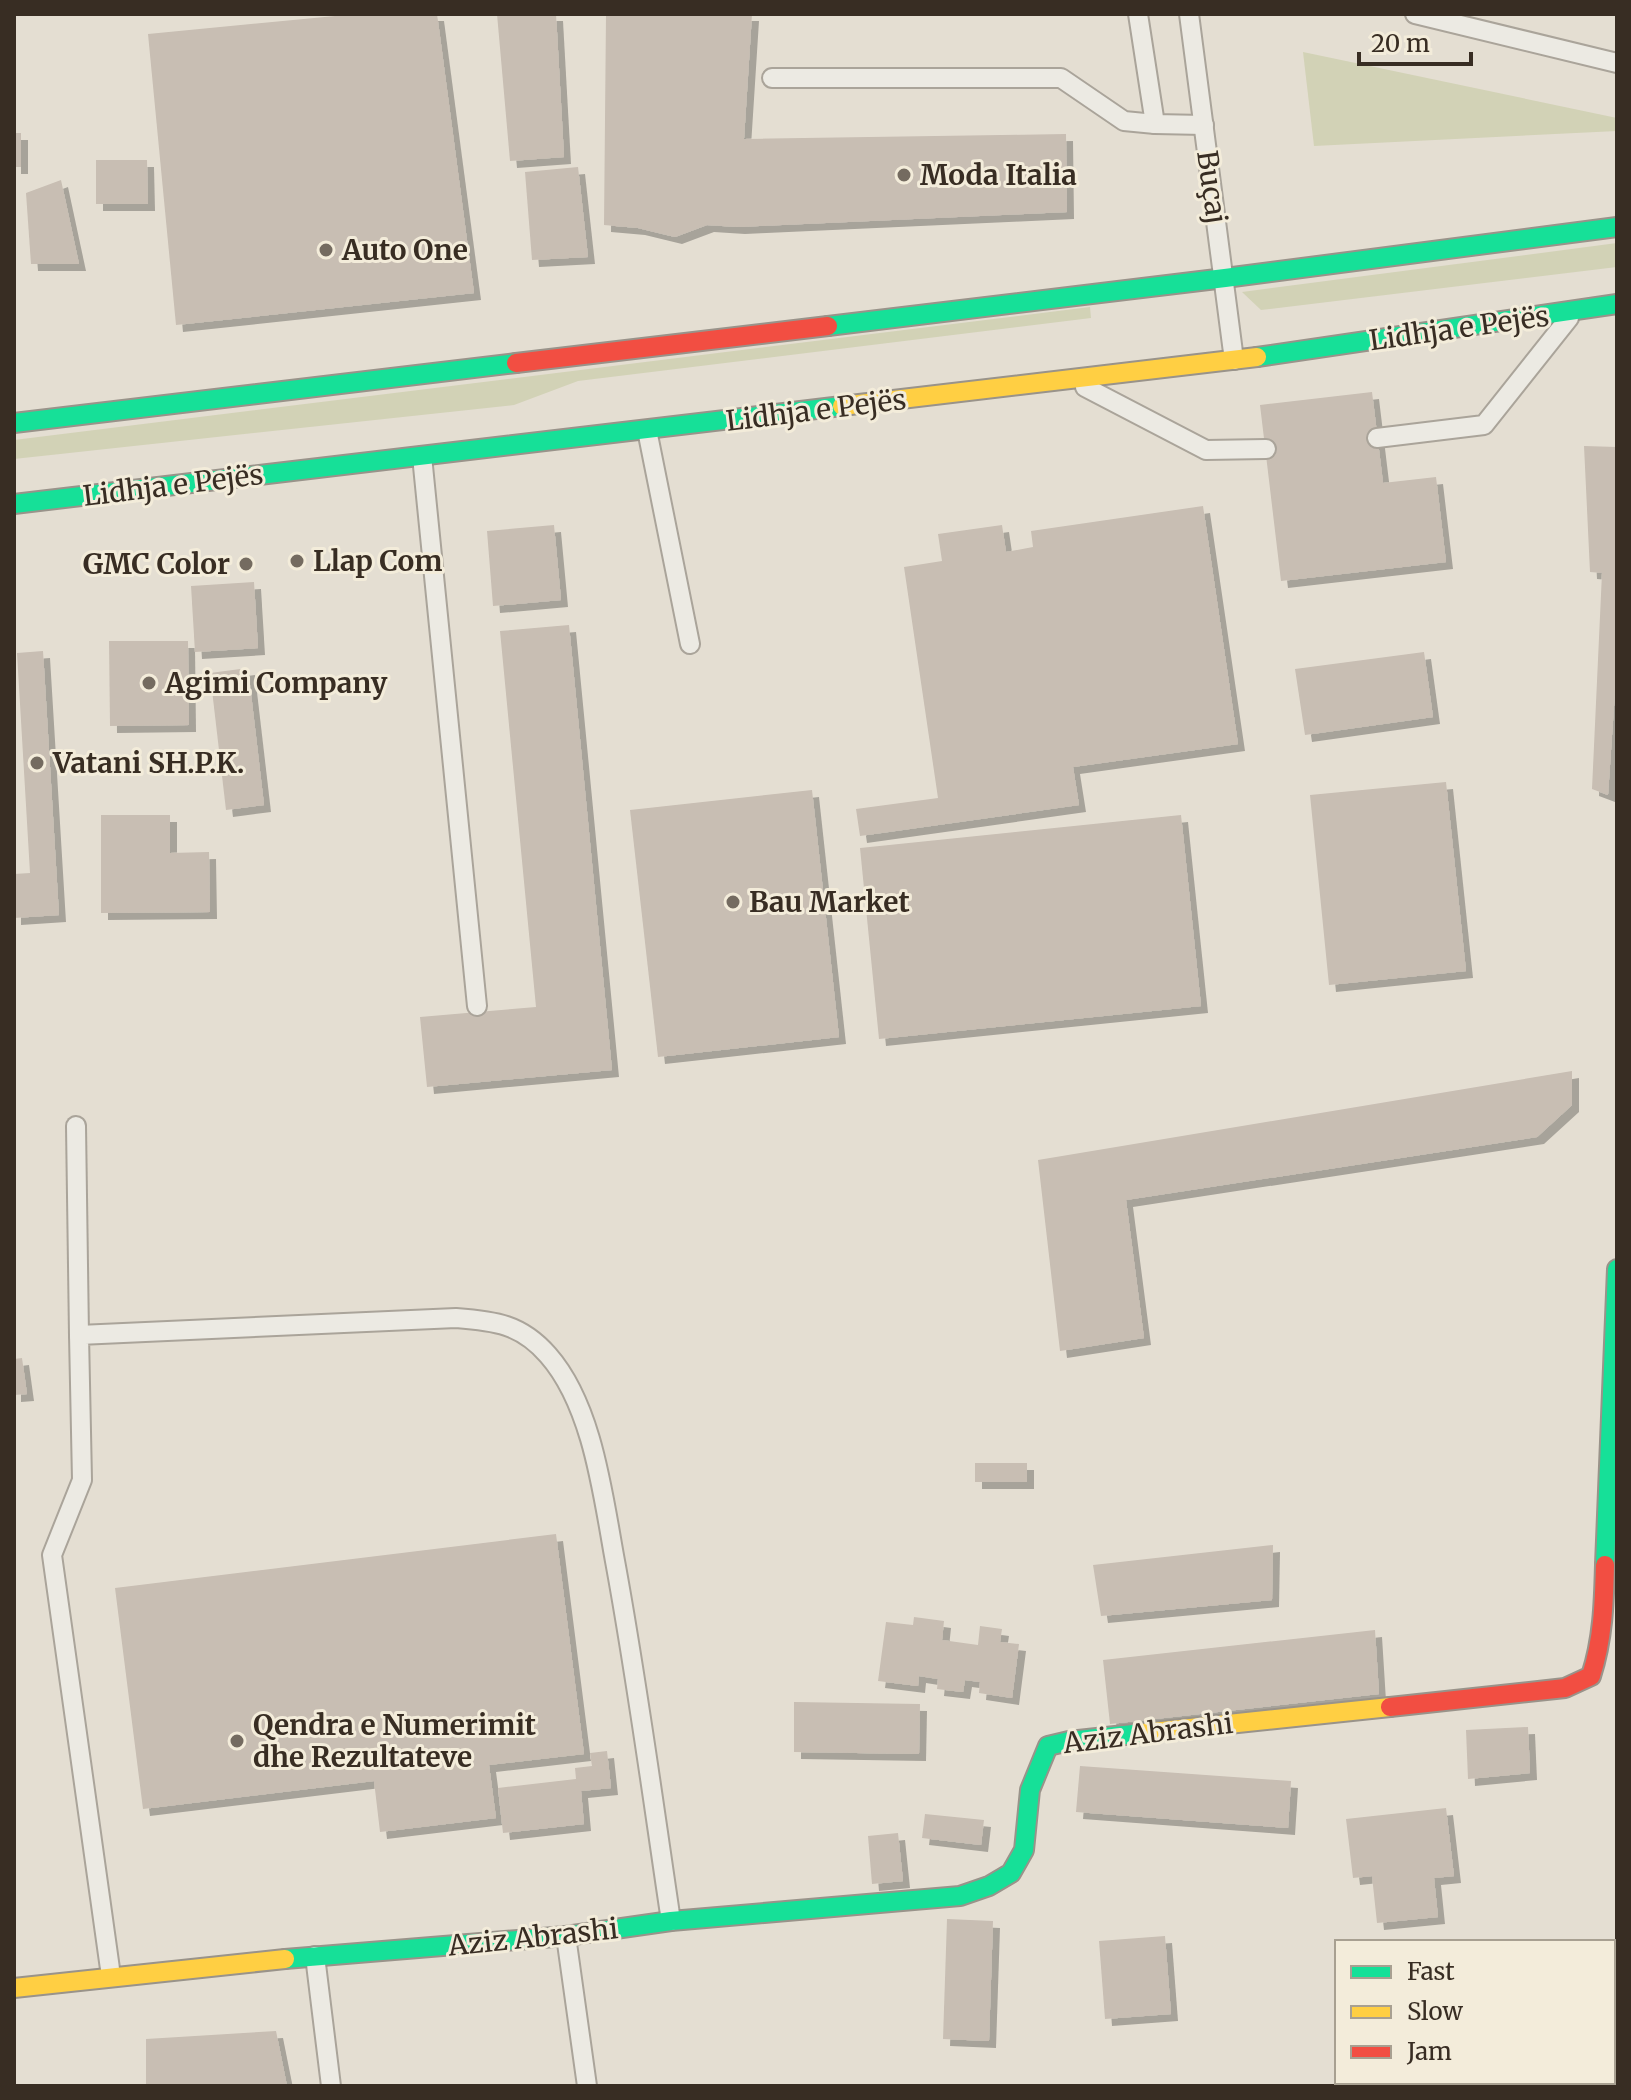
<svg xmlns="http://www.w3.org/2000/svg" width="1631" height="2100" font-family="Merriweather,serif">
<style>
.green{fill:#d2d2b6}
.building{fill:#c8beb3;filter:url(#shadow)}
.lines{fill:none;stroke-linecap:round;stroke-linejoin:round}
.lane-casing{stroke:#aaa49a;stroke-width:22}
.fast-casing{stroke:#99938a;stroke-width:22}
.slow-casing{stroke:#99938a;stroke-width:22}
.jam-casing{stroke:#99938a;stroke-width:22}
.lane{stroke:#eceae3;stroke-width:18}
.fast{stroke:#16e098;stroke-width:18}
.slow{stroke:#ffcf43;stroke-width:18}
.jam{stroke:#f24e42;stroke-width:18}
.poi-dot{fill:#746b60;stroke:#f3ecda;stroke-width:3}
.labels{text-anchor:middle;stroke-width:6;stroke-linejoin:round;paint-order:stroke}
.poi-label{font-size:28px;font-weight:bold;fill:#382d23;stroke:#f3ecda;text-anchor:start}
.street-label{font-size:28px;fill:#382d23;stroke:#f3ecda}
</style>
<defs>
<filter id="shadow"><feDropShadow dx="7" dy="7" stdDeviation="0" flood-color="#0004"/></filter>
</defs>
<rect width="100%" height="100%" fill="#e4ded2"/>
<g class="green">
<path d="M 1303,52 L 1617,118 L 1617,131 L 1314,146 Z"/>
<path d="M 1617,243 L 1617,267 L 1261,310 L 1242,292 Z"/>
<path d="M 1090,307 L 1091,318 L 578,381 L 514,405 L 14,459 L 14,440 Z"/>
</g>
<g class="building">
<path d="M 356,14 L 437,14 L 474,293 L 176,325 L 148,34 Z"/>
<path d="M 497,14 L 556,14 L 564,157 L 510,161 Z"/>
<path d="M 606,14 L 752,14 L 744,139 L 1066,134 L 1067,212 L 738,227 L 707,225 L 675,237 L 638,228 L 604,225 Z"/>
<rect x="14" y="133" width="7" height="34"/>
<path d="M 96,160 L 147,160 L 148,204 L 96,204 Z"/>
<path d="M 578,167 L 588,257 L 532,260 L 525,172 Z"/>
<path d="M 61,180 L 79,264 L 31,264 L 26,193 Z"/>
<path d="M 1372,392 L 1383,483 L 1436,477 L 1446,562 L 1281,581 L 1260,405 Z"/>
<path d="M 1584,446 L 1617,447 L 1617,662 L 1608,795 L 1592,789 L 1602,573 L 1590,572 Z"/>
<path d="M 1203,506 L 1238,744 L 1073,767 L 1079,805 L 860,836 L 856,809 L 938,798 L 904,567 L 942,561 L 938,534 L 1002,525 L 1006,552 L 1033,547 L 1031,531 Z"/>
<path d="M 554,525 L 561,600 L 493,606 L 487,531 Z"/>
<path d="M 254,582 L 258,648 L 195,652 L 191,586 Z"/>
<path d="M 569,625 L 612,1070 L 427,1087 L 420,1017 L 536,1007 L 500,631 Z"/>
<path d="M 109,641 L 188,641 L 189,725 L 110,726 Z"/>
<path d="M 43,651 L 59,915 L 14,918 L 14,874 L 30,873 L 17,653 Z"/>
<path d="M 1424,652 L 1433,717 L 1305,735 L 1295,669 Z"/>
<path d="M 248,668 L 264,805 L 226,810 L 210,673 Z"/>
<path d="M 1446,782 L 1466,971 L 1329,985 L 1310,795 Z"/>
<path d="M 812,790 L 839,1037 L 658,1057 L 630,810 Z"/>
<path d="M 101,815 L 170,815 L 170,853 L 209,852 L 210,912 L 101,913 Z"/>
<path d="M 1181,815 L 1201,1006 L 879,1039 L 860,848 Z"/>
<path d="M 1572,1071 L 1572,1105 L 1537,1137 L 1126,1200 L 1144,1338 L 1060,1351 L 1038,1160 Z"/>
<path d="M 22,1358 L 27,1394 L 14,1395 L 14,1359 Z"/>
<rect x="975" y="1463" width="52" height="19"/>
<path d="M 556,1534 L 584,1754 L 489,1765 L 496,1818 L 380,1832 L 374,1781 L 143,1809 L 115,1588 Z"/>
<path d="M 1273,1545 L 1272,1600 L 1101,1616 L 1093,1565 Z"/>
<path d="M 914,1617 L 944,1621 L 942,1640 L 978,1645 L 980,1626 L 1002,1629 L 1000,1642 L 1019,1644 L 1012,1698 L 979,1693 L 980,1682 L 965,1680 L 963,1692 L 937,1689 L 938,1679 L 919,1676 L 918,1686 L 878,1681 L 886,1622 L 913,1625 Z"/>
<path d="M 1375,1630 L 1379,1694 L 1110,1724 L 1103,1660 Z"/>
<path d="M 794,1702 L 920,1704 L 919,1754 L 794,1752 Z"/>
<path d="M 1528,1727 L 1530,1773 L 1468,1779 L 1466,1730 Z"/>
<path d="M 607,1751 L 611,1788 L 581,1791 L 584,1824 L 503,1833 L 498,1788 L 576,1779 L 575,1768 L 592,1766 L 590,1753 Z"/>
<path d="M 1080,1766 L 1291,1781 L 1288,1828 L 1076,1812 Z"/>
<path d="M 1446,1808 L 1454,1876 L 1434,1878 L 1438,1917 L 1377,1923 L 1372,1876 L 1353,1878 L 1346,1819 Z"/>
<path d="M 925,1814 L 984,1820 L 981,1845 L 922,1838 Z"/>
<path d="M 898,1833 L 903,1881 L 872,1884 L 868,1836 Z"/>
<path d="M 947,1919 L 993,1921 L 989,2041 L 943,2039 Z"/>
<path d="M 1165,1936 L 1171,2014 L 1105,2019 L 1099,1941 Z"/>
<path d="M 276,2031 L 287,2086 L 146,2086 L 146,2039 Z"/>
</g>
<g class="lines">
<g class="lane-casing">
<g id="lane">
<path d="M 1138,14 L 1155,124 L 1204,125"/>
<path d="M 1189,14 L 1234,360"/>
<path d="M 1415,14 L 1617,63"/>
<path d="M 772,78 L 1061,78 L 1124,121 L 1155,124"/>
<path d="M 1085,387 L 1206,450 L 1266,449"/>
<path d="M 647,430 L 690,644"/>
<path d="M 1377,438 L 1484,425 L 1569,318"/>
<path d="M 422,456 L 477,1006"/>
<path d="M 76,1126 L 79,1335"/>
<path d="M 566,1936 L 587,2086"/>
<path d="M 315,1956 L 331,2086"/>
<path d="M 111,1976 L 52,1555 L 82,1480 L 79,1335 L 456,1318 C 495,1321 521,1324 548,1355 C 593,1406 603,1496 615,1561 C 637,1680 653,1801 671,1921"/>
</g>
</g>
<g class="fast-casing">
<g id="fast">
<path d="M 828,326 L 1225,278 L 1617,227"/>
<path d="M 1257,357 L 1617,304"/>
<path d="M 14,423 L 516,363"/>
<path d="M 14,504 L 842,406"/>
<path d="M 1605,1565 L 1617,1269"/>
<path d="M 285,1959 L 566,1936 L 671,1921 L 960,1896 L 989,1886 L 1011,1873 L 1024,1850 L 1030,1790 L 1048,1746 L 1069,1741 L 1143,1733"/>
</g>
</g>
<g class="slow-casing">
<g id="slow">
<path d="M 842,406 L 1257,357"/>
<path d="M 1143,1733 L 1390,1707"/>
<path d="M 14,1988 L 285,1959"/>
</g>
</g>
<g class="jam-casing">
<g id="jam">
<path d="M 516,363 L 828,326"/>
<path d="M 1390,1707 L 1565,1688 L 1591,1676 C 1603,1639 1604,1603 1605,1565"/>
</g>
</g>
<use href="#lane" class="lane"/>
<use href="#fast" class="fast"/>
<use href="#slow" class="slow"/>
<use href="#jam" class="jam"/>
</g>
<g class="poi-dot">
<circle cx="904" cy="175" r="8"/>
<circle cx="326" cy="250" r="8"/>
<circle cx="297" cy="561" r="8"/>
<circle cx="246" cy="564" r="8"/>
<circle cx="149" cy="683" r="8"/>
<circle cx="37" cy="763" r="8"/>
<circle cx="733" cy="902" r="8"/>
<circle cx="237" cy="1741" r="8"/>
</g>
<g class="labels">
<g class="poi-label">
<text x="920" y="185">Moda Italia</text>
<text x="342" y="260">Auto One</text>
<text x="313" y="571">Llap Com</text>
<text x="230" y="574" text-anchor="end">GMC Color</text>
<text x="165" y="693">Agimi Company</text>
<text x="53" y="773">Vatani SH.P.K.</text>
<text x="749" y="912">Bau Market</text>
<text x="253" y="1735">Qendra e Numerimit<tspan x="253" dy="32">dhe Rezultateve</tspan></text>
</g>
<g class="street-label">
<text transform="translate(1212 187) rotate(82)" y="10">Buçaj</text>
<text transform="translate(1459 328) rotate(-8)" y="10">Lidhja e Pejës</text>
<text transform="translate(816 410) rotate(-7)" y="10">Lidhja e Pejës</text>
<text transform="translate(173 485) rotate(-7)" y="10">Lidhja e Pejës</text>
<text transform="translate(1148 1733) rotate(-7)" y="10">Aziz Abrashi</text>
<text transform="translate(533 1937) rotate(-6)" y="10">Aziz Abrashi</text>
</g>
</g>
<rect width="1631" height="2100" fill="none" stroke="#382d23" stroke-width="32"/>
<rect x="1335" y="1940" width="280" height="144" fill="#f3ecda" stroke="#a8a091" stroke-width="2"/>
<rect x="1351" y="1966" width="40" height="12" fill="#16e098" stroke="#a8a091" stroke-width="2"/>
<text x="1407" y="1980" font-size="24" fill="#382d23">Fast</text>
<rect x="1351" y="2006" width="40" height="12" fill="#ffcf43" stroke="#a8a091" stroke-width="2"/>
<text x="1407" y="2020" font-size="24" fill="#382d23">Slow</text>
<rect x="1351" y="2046" width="40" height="12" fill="#f24e42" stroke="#a8a091" stroke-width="2"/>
<text x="1407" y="2060" font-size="24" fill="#382d23">Jam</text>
<path d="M1359 52v12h112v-12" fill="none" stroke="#382d23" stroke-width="4"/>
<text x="1371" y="52" font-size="24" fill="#382d23" stroke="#f3ecda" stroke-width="6" paint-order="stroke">20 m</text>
</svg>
